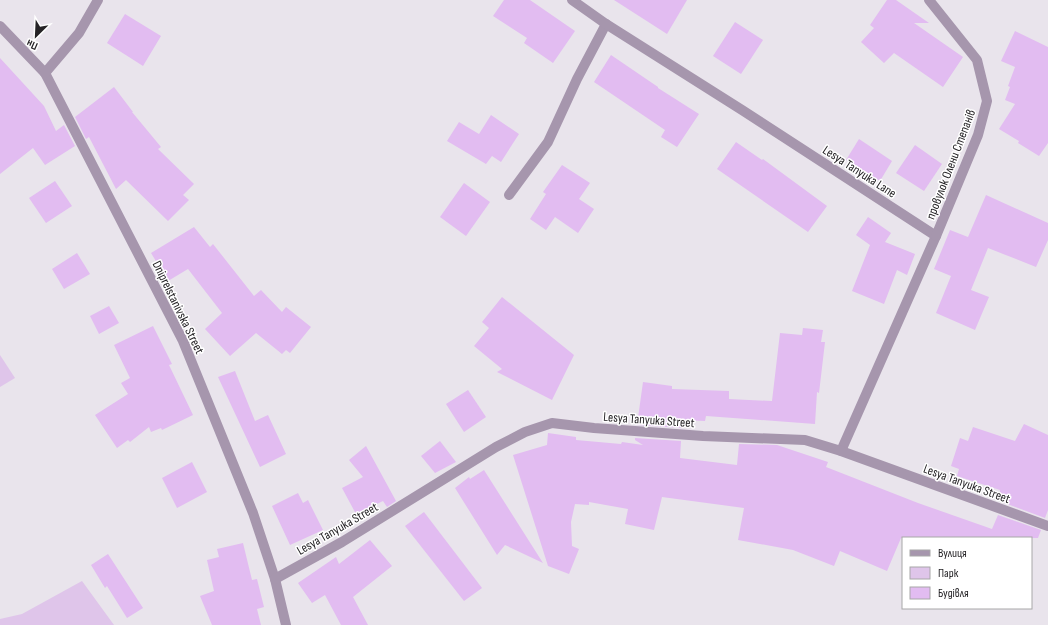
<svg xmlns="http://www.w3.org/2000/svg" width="1048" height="625" font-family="'Sofia Sans Condensed',sans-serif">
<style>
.green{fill:#dfc5ea}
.building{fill:#e2bcf1}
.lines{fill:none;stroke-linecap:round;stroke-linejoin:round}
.lane{stroke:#a696ad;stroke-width:10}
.street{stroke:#a696ad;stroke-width:10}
.labels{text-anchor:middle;stroke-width:3;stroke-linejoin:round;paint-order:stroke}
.street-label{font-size:13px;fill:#252326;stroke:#fff}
</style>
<rect width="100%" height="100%" fill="#e9e4ec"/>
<g class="green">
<path d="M 0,355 L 15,378 L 0,387 Z"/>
<path d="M 82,581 L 114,625 L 0,625 L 0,619 L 22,614 Z"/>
</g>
<g class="building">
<path d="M 504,0 L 530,0 L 575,31 L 553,63 L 524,43 L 527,38 L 493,16 Z"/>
<path d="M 614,0 L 687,0 L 667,34 Z"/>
<path d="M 887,0 L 896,0 L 929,23 L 914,23 L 963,57 L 943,87 L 894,53 L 884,63 L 861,42 L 874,28 L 870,25 Z"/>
<path d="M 125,14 L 161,36 L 143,66 L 107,43 Z"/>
<path d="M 735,22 L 763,40 L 741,74 L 713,56 Z"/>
<path d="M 1015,31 L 1048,47 L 1048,143 L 1039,156 L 1018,143 L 1019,141 L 999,129 L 1015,104 L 1005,100 L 1010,87 L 1008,86 L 1015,67 L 1001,61 Z"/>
<path d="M 611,55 L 658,87 L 658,88 L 699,114 L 677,147 L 661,137 L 665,130 L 594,82 Z"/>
<path d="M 0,58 L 44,106 L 56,131 L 64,125 L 75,146 L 45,165 L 33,148 L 0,174 Z"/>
<path d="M 114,87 L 133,112 L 132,112 L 161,147 L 158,149 L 194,184 L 183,195 L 189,200 L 168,221 L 126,180 L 116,189 L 89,137 L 86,139 L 75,117 Z"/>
<path d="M 491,115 L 519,134 L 501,162 L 492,156 L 486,164 L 447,141 L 459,122 L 479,134 Z"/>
<path d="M 859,139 L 892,161 L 880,181 L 846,160 Z"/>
<path d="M 736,142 L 762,160 L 763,159 L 827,206 L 808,232 L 717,169 Z"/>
<path d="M 915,145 L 942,164 L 924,191 L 896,173 Z"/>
<path d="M 562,165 L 590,183 L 579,199 L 594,209 L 578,233 L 555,217 L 546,230 L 530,219 L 546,194 L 543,192 Z"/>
<path d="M 55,181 L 72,206 L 46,223 L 29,198 Z"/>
<path d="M 464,183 L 490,202 L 466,236 L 440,217 Z"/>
<path d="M 986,195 L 1048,223 L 1048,240 L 1036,267 L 988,248 L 971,290 L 989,297 L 975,330 L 936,313 L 951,276 L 934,269 L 950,230 L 968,237 Z"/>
<path d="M 868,217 L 891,233 L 885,242 L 915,254 L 907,275 L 897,270 L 884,304 L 852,291 L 870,245 L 856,235 Z"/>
<path d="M 194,227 L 210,247 L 213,244 L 254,296 L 261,290 L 282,312 L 286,307 L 311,327 L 290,353 L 286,350 L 282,354 L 256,333 L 230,356 L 205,329 L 222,313 L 188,269 L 168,281 L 151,253 Z"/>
<path d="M 77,253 L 90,274 L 64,289 L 52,269 Z"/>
<path d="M 502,297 L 574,355 L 552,400 L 497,372 L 502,369 L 474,346 L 489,328 L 482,322 Z"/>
<path d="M 109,306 L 119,323 L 99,334 L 90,316 Z"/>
<path d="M 153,326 L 172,364 L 169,365 L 193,415 L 162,430 L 161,428 L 151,432 L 149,427 L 130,442 L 128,440 L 117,448 L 95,415 L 128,394 L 121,383 L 130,378 L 114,345 Z"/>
<path d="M 803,328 L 823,330 L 821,342 L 825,342 L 819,393 L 817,392 L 815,424 L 706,416 L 705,421 L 683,420 L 682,428 L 637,425 L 643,382 L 672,386 L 672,389 L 729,391 L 729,399 L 772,401 L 780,333 L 802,335 Z"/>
<path d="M 235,371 L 255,421 L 268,415 L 286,454 L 260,467 L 218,377 Z"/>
<path d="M 468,390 L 486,417 L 464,432 L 446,404 Z"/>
<path d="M 1024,424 L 1048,435 L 1048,510 L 1045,518 L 1002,502 L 1005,495 L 1000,493 L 1000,490 L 957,476 L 959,469 L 951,466 L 960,438 L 968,441 L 973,427 L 1015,441 Z"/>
<path d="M 548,433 L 576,437 L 576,440 L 621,444 L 622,442 L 643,445 L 635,440 L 635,438 L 681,441 L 680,458 L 737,465 L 739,444 L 777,445 L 828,462 L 826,467 L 918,503 L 992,529 L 998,515 L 1041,530 L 1038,538 L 901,538 L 887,571 L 840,551 L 834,566 L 793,550 L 738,540 L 744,508 L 662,497 L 654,530 L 625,524 L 628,509 L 589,502 L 589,505 L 575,504 L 571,522 L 572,546 L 579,549 L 569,574 L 548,566 L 513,455 L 547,445 Z"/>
<path d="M 440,441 L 456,462 L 435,473 L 421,456 Z"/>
<path d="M 366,446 L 396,501 L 387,507 L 383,501 L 356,514 L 342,488 L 363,477 L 349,460 Z"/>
<path d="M 192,462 L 207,492 L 177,508 L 162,478 Z"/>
<path d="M 484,470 L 543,563 L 505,545 L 497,555 L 455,488 L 469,477 L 470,479 Z"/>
<path d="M 298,493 L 303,503 L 308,500 L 323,530 L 290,545 L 272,506 Z"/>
<path d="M 424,512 L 482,588 L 464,601 L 405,526 Z"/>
<path d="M 370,540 L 392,566 L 353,597 L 368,625 L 341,625 L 325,595 L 312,603 L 298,583 L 336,557 L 339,564 Z"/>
<path d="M 243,543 L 252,580 L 257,579 L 264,607 L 257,609 L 261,625 L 212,625 L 200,596 L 214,591 L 207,560 L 219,557 L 217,549 Z"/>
<path d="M 108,554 L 143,608 L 127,618 L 107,586 L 105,588 L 91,565 Z"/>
</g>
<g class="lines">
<path class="lane" d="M 509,195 L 548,142 L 577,79 L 606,24"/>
<g class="street">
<path d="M 572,0 L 606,24 L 742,110 L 936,236 L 841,451"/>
<path d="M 929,0 L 977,60 L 987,101 L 978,135 L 936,236"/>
<path d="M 0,26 L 45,73 L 183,341 L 253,513 L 275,579 L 286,625"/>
<path d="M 45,73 L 79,33 L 98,0"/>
<path d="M 275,579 L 342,542 L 496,447 L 525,432 L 552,423 L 594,428 L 703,436 L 805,440 L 841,451 L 1048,526"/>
</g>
</g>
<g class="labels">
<g class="street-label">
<text transform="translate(950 164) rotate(-69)" y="5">провулок Олени Степанів</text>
<text transform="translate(860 171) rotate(33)" y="5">Lesya Tanyuka Lane</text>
<text transform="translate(179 307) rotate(64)" y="5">Dniprelstanivska Street</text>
<text transform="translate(649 419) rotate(4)" y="5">Lesya Tanyuka Street</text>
<text transform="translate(967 483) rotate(20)" y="5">Lesya Tanyuka Street</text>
<text transform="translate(337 528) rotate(-30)" y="5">Lesya Tanyuka Street</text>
</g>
</g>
<rect x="902" y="537" width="130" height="72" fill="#ffffff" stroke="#a8a7a8"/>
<rect x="910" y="550" width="20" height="6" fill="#a696ad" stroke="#a8a7a8"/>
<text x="938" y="557" font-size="12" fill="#252326">Вулиця</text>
<rect x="910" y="567" width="20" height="12" fill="#dfc5ea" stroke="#a8a7a8"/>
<text x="938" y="577" font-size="12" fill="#252326">Парк</text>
<rect x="910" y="587" width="20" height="12" fill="#e2bcf1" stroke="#a8a7a8"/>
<text x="938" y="597" font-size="12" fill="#252326">Будівля</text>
<g transform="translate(36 36) rotate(204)" stroke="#ffffff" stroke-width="3" paint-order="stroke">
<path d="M0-3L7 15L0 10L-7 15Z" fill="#252326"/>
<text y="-6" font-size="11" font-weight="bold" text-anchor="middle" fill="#252326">Пн</text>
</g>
</svg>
